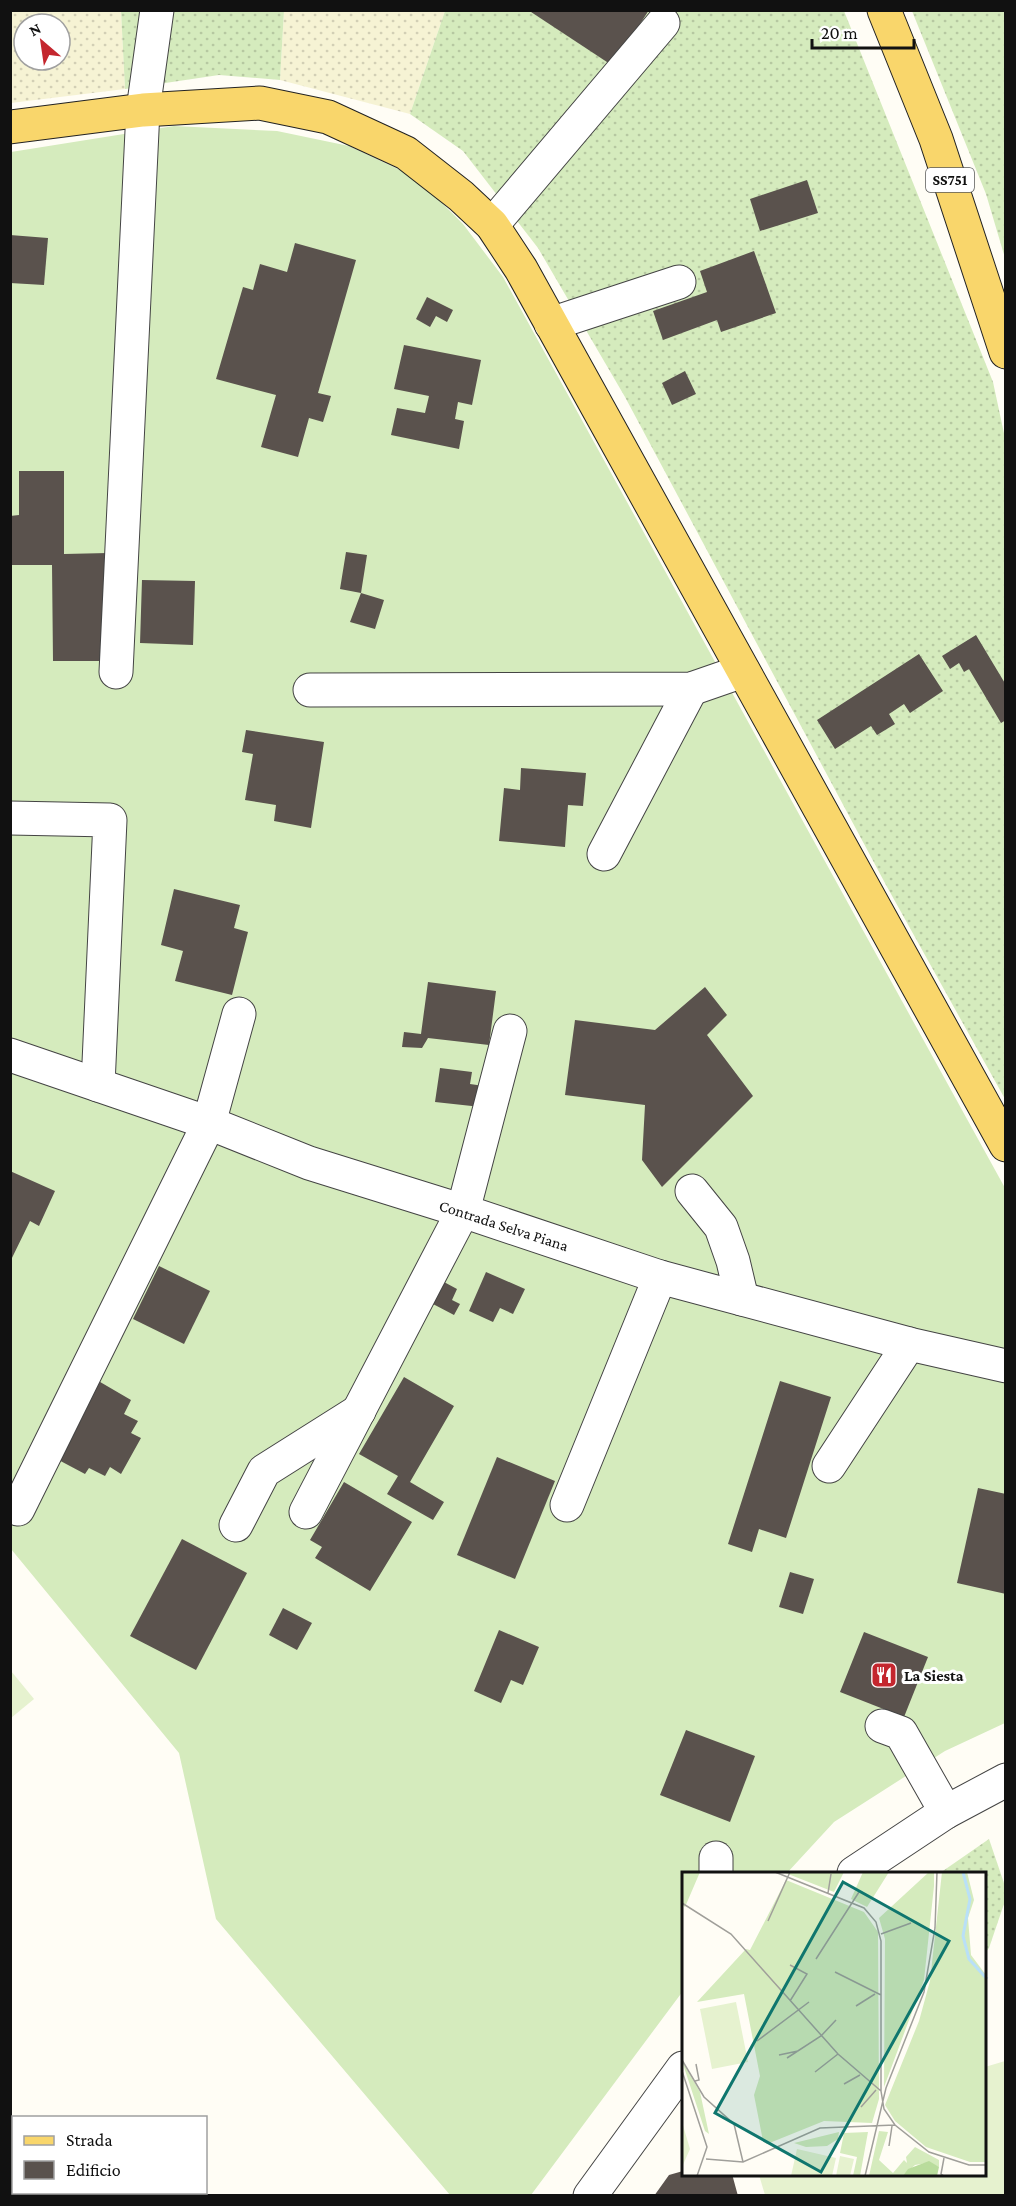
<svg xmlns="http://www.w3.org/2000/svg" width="1016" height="2206" font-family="'Crimson Pro',serif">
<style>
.farmland{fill:url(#farmland-dots);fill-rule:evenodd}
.grass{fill:url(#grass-dots)}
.garden{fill:#d5ebbd}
.pitch{fill:#e6f2cf}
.building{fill:#5a524d}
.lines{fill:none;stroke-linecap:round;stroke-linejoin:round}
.minor-casing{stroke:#444;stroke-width:35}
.major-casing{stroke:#222;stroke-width:35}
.minor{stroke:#fff;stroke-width:33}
.major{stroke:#f9d66b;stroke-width:33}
.labels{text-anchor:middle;stroke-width:6;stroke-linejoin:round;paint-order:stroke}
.shield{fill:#fff;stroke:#585858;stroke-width:1.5}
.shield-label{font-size:15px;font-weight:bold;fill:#111}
.street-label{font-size:16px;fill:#111;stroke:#fff}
.poi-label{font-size:16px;font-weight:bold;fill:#111;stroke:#fff;text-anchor:start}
.inset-river{fill:none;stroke:#b9e0f7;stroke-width:3}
.inset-road{fill:none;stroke:#a09f9a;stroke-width:1.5}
.view{fill:#0f766e;fill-opacity:0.15;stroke:#0f766e;stroke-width:3}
.inset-edge{fill:none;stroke:#111;stroke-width:3}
</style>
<defs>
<pattern id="farmland-dots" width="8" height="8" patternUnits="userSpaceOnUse" patternTransform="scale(1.5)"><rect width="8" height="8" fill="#f6f3d4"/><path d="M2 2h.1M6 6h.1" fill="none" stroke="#d2cfb5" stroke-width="1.8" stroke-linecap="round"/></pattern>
<pattern id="grass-dots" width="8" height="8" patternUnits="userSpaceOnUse" patternTransform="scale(1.5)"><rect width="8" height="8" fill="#d5ebbd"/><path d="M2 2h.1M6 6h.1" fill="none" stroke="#b6c8a1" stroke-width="1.8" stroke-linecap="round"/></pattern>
</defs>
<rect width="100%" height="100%" fill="#fffdf5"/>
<g class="farmland">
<path d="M 10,11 L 121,11 L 125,89 L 11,103 ZM 24,24 L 60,24 L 60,60 L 24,60 Z"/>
<path d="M 284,11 L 445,11 L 410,114 L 280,80 Z"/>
</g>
<g class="grass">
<path d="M 121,11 L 284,11 L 280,80 L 219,75 L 125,89 Z"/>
<path d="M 445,11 L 844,11 L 993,382 L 1005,438 L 1005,1099 L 886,885 L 625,397 L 538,248 L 463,151 L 410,114 Z"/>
<path d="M 912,11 L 1005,11 L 1005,258 L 986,194 Z"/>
<path d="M 989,1839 L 1006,1889 L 1005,1901 L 989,1948 L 985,1953 L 984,1873 L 940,1873 Z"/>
</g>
<path class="garden" d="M 174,126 L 277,131 L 349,146 L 417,178 L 463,224 L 503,277 L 1005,1188 L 1005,1723 L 945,1751 L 834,1822 L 787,1873 L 683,1873 L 683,1991 L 531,2195 L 450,2195 L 216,1919 L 179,1753 L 11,1549 L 11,152 Z"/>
<g class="pitch">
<path d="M 11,1671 L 34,1699 L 11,1718 L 10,1718 Z"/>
<path d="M 1005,2061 L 1005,2195 L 765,2195 L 759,2175 L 984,2174 L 985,2067 Z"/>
</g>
<g class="building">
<path d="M 528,10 L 649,10 L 613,66 Z"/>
<path d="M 807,180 L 818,213 L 760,231 L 750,199 Z"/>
<path d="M 10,235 L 48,238 L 44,285 L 10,283 Z"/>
<path d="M 295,243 L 356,260 L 318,393 L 331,396 L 323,422 L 309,418 L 298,457 L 261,447 L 276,395 L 216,379 L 243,287 L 253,290 L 260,264 L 287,272 Z"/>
<path d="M 754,251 L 776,313 L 721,332 L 717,320 L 663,340 L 653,311 L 707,292 L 700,271 Z"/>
<path d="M 427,297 L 453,310 L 447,322 L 436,316 L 430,327 L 416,319 Z"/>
<path d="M 404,345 L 481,360 L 472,405 L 458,402 L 455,419 L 464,421 L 459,449 L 391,435 L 397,408 L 425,413 L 429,396 L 394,389 Z"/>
<path d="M 685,371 L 696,394 L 672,405 L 662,383 Z"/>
<path d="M 19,471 L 64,471 L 64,554 L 108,553 L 108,661 L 53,661 L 52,565 L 10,565 L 10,516 L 19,515 Z"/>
<path d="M 346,552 L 367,555 L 361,593 L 384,600 L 375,629 L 350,622 L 361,593 L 340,589 Z"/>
<path d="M 142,580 L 195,581 L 193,645 L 140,643 Z"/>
<path d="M 976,635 L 1006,685 L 1006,720 L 1001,723 L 969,669 L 964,672 L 959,663 L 950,669 L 942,656 Z"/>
<path d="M 919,654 L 943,691 L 910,713 L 904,704 L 889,714 L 895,724 L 877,735 L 871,726 L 835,749 L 817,720 Z"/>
<path d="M 246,730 L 324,742 L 311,828 L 274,821 L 276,805 L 245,800 L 253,754 L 242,752 Z"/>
<path d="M 521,768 L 586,773 L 583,806 L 568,805 L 565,847 L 499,841 L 504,788 L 520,790 Z"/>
<path d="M 174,889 L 240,905 L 234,928 L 248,932 L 232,995 L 175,981 L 183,951 L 161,945 Z"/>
<path d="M 428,982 L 496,991 L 489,1045 L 428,1038 L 422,1048 L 402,1047 L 404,1032 L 421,1034 Z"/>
<path d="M 705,987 L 727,1015 L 707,1035 L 753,1096 L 662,1187 L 642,1160 L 645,1105 L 565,1095 L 575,1020 L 655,1030 Z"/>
<path d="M 440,1068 L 472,1072 L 470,1084 L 484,1086 L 481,1107 L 435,1102 Z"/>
<path d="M 10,1171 L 55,1191 L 39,1226 L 30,1221 L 10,1262 Z"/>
<path d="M 159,1266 L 210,1291 L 184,1344 L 133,1319 Z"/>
<path d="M 486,1272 L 525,1289 L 513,1314 L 500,1308 L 493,1322 L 469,1311 Z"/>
<path d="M 444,1282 L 457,1289 L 452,1300 L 460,1304 L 454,1315 L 433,1304 Z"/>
<path d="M 404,1377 L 454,1406 L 410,1482 L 444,1502 L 433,1520 L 387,1494 L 398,1476 L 359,1454 Z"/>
<path d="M 95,1379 L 131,1400 L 124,1414 L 138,1421 L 131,1433 L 141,1438 L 121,1474 L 110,1467 L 105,1476 L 89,1468 L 85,1474 L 53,1457 Z"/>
<path d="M 780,1381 L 831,1397 L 786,1538 L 759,1529 L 752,1552 L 728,1544 Z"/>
<path d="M 497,1457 L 555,1481 L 515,1579 L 457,1555 Z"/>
<path d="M 344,1482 L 412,1522 L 370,1591 L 315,1558 L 322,1547 L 310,1540 Z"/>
<path d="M 978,1488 L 1006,1494 L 1006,1594 L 957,1583 Z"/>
<path d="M 182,1539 L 247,1573 L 196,1670 L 130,1636 Z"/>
<path d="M 790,1572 L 814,1579 L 803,1614 L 779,1607 Z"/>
<path d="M 283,1608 L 312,1623 L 297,1650 L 269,1635 Z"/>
<path d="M 499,1630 L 539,1647 L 523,1685 L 511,1680 L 501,1703 L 474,1691 Z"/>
<path d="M 864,1632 L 928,1657 L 904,1717 L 840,1692 Z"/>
<path d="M 686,1730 L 755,1756 L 730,1822 L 660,1795 Z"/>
<path d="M 683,2171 L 683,2174 L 732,2174 L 738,2196 L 654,2196 L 669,2175 Z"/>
</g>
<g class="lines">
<g class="minor-casing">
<g id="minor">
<path d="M 492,225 L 663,23"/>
<path d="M 551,324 L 679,282"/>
<path d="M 116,672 L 143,110 L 157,10"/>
<path d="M 310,690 L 691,689 L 743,671"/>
<path d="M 10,818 L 110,820 L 98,1085"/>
<path d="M 604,854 L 691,689"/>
<path d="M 10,1055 L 209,1123 L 309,1163 L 463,1211 L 660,1277 L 909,1344 L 1006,1366"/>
<path d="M 692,1191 L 721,1227 L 733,1261 L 742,1299"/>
<path d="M 829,1466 L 909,1344"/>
<path d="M 567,1505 L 660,1277"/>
<path d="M 18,1509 L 209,1123 L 239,1014"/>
<path d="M 306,1512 L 463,1211 L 510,1031"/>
<path d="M 236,1525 L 264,1471 L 359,1411"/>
<path d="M 882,1726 L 901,1733 L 946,1812"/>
<path d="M 716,1858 L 716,1873"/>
<path d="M 854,1873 L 946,1812 L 1006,1780"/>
<path d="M 10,2170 L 14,2170"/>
<path d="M 108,2192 L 121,2196"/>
<path d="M 590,2196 L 683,2068"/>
</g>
</g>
<g class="major-casing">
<g id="major">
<path d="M 884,10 L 936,139 L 1006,352"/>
<path d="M 10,127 L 143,110 L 260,103 L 328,117 L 406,153 L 461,196 L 492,225 L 521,269 L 1006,1145"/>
</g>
</g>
<use href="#minor" class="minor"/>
<use href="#major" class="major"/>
</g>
<defs>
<g id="restaurant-square" transform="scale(1.35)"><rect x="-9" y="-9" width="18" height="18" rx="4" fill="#c4262e" stroke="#fff"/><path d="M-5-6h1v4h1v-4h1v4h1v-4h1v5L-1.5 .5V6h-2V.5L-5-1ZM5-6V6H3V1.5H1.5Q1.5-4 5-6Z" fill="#fff"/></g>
</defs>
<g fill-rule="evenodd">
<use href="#restaurant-square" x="884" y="1675"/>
</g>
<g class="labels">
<rect class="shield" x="926" y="168" width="48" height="24" rx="4.5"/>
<g class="shield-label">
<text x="950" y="185">SS751</text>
</g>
<g class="street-label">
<text transform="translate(504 1225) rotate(18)" y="6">Contrada Selva Piana</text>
</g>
<g class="poi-label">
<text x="904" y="1681">La Siesta</text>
</g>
</g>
<g transform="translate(682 1872)">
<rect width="304" height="304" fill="#fffdf5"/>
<path d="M 101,0 L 162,0 L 152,20 ZM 181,0 L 207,0 L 185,35 L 169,27 ZM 247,0 L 252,0 L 252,14 L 242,108 L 202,215 L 203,67 L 197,46 ZM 260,0 L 285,0 L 292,28 L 286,46 L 289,83 L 304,103 L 304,290 L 288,290 L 244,275 L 213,249 L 203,233 L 237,149 L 248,109 ZM 0,189 L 18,220 L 27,262 L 23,259 ZM 197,259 L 206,260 L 197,288 L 211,301 L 222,288 L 225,291 L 224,285 L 233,275 L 257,288 L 257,295 L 245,291 L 233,293 L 221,304 L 187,304 ZM 157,260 L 156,267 L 145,274 L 124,275 L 112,271 ZM 186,260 L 178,304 L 171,304 L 175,285 L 158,281 L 162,261 Z" fill="#d5ebbd"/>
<path d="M 247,289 L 257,295 L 255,304 L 221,304 L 226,297 Z" fill="#b9dc9c"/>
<path d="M 0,0 L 18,0 L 3,35 L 0,33 ZM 104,8 L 182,40 L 196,60 L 197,227 L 190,251 L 142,249 L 85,272 L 81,269 L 72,223 L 78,204 L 62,122 L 15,130 L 64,77 L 68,78 Z" fill="#d5ebbd"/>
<path d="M 54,130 L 66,190 L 30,197 L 18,137 ZM 0,250 L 8,277 L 0,295 ZM 115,277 L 154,286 L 150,304 L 109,304 ZM 158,284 L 172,287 L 168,304 L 154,304 Z" fill="#e6f2cf"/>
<path class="inset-river" d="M 281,0 L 288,27 L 281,64 L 287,87 L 305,107"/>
<path class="inset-road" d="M 93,0 L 182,36 L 194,50 L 199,69 L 199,219 L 202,237 L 213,253 L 247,280 L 287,293 L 305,293M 146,21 L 149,2M 0,31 L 49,62 L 156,182 L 199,219M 86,49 L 108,0M 199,62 L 229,51M 134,87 L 177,20M 108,93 L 125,102 L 108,129M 153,100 L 199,123M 174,134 L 193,122M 75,169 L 127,130M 97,183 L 116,179M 105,186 L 139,164 L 154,148M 0,188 L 22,225 L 52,252 L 61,290M 0,199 L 25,275 L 15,304M 133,200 L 156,182M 13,209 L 17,208 L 14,192M 162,212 L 178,203M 179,235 L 194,218M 207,274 L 210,254M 24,287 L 61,290 L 138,256 L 213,253M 183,304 L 204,216 L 242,120 L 253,56 L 255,0M 262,304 L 259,302 L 262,286"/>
<path class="view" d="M 161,10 L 267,69 L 139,300 L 33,241 Z"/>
<rect width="304" height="304" class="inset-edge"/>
</g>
<rect width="1016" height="2206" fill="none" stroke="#111111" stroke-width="24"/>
<rect x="12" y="2116" width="195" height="78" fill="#ffffff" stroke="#a0a0a0" stroke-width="1.5"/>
<rect x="24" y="2136" width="30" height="9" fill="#f9d66b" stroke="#a0a0a0" stroke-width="1.5"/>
<text x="66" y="2146" font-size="18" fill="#111111">Strada</text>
<rect x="24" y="2161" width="30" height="18" fill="#5a524d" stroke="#a0a0a0" stroke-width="1.5"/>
<text x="66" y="2176" font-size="18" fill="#111111">Edificio</text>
<g transform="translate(42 42) rotate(331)"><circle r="28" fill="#ffffff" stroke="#a0a0a0" stroke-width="1.5"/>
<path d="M0-4.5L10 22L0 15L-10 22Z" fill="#c4262e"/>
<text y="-9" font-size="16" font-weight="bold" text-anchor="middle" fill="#111111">N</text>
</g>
<path d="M812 39v9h102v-9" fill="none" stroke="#111111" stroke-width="3"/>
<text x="821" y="39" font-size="18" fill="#111111" stroke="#ffffff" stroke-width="4.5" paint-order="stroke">20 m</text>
</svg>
